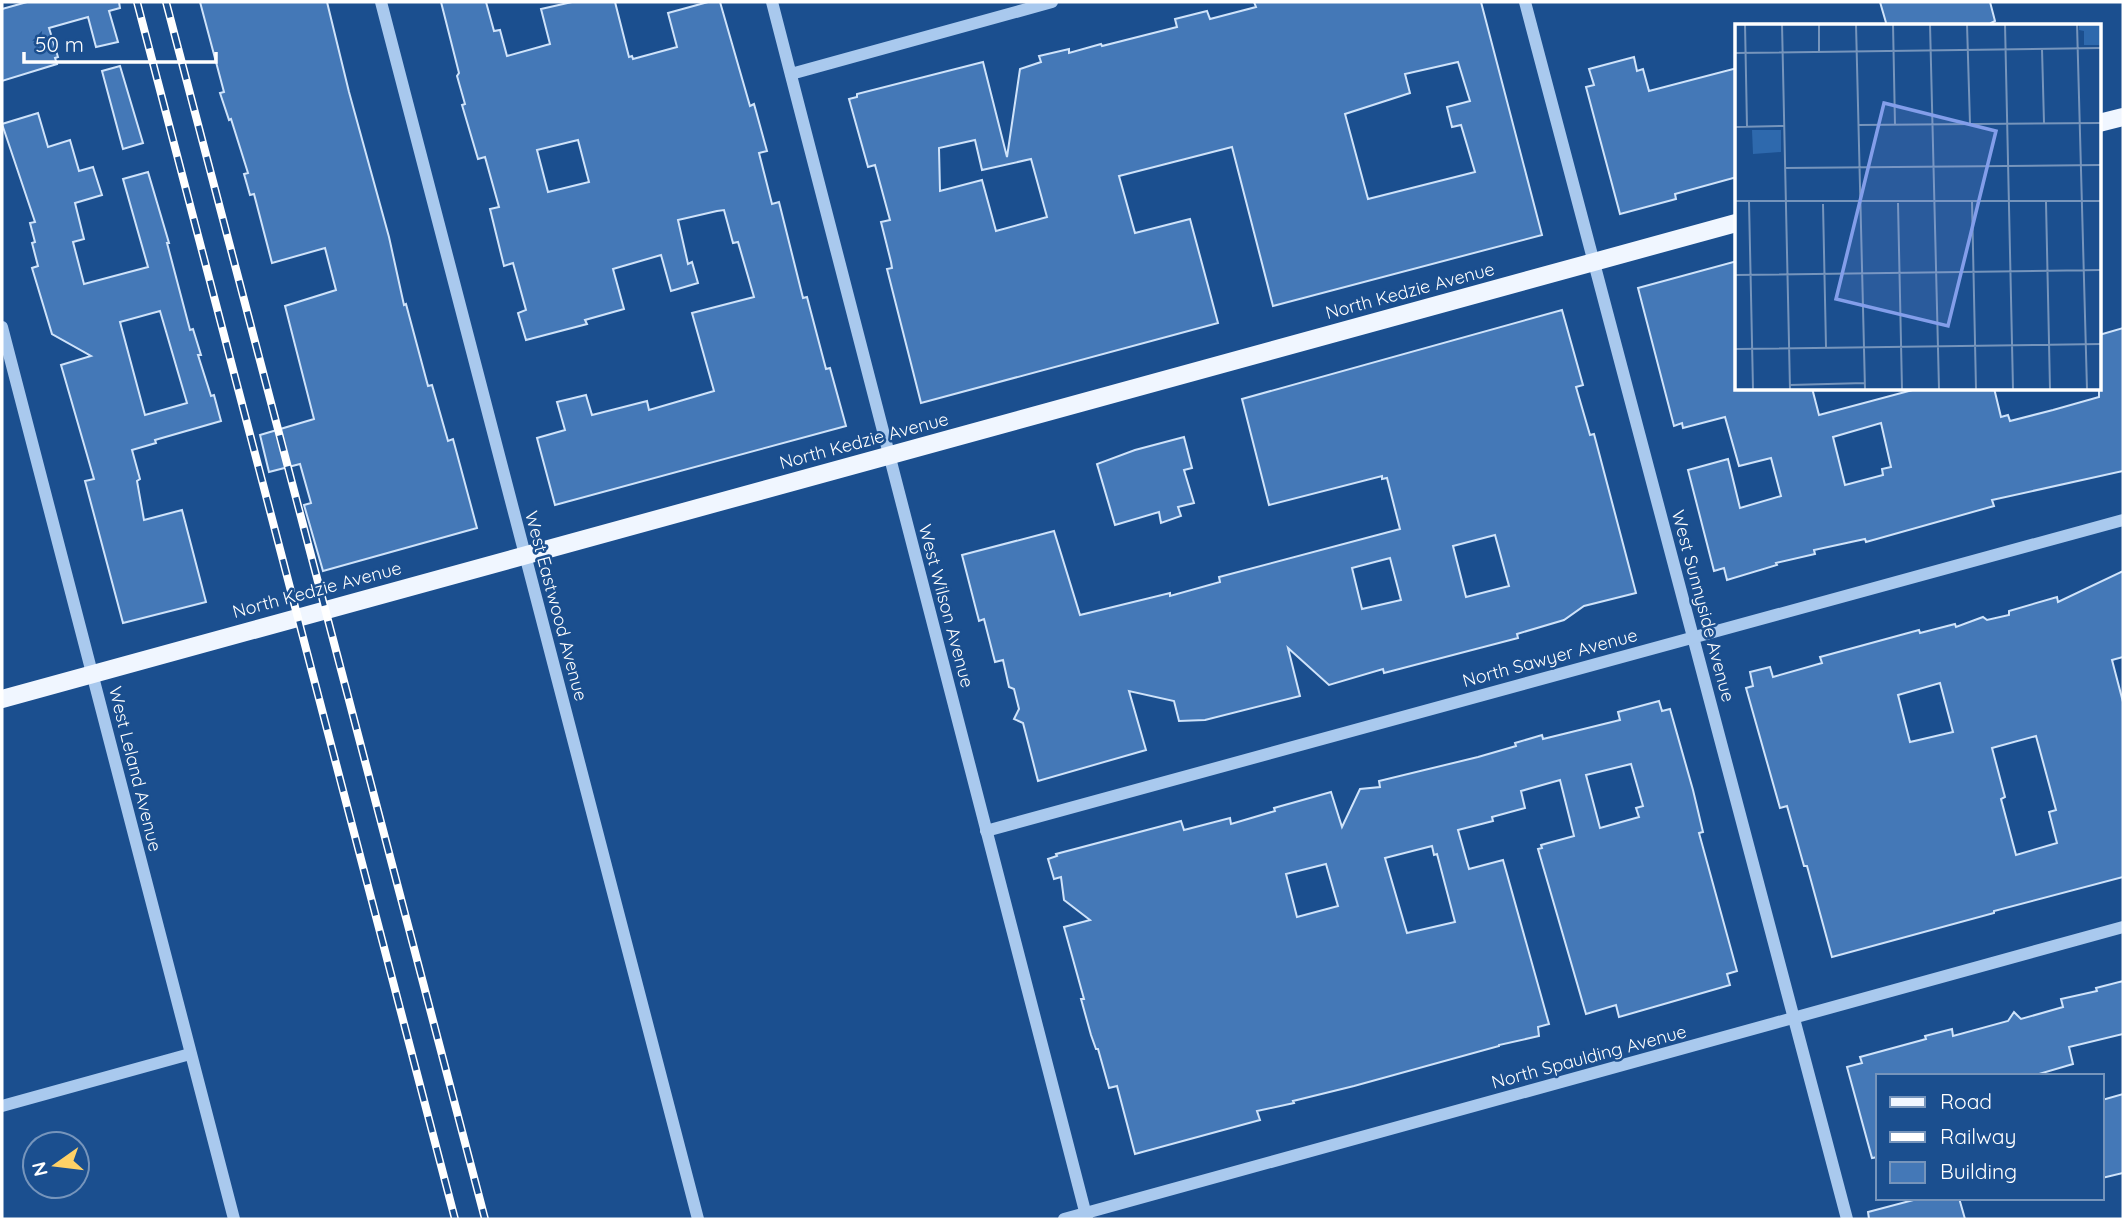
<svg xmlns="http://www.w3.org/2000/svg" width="2125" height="1221" font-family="Quicksand,sans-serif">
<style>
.building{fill:#4478b7;stroke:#cfe3fa;stroke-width:2;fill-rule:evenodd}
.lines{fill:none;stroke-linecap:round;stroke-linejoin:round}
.minor{stroke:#a9c9ee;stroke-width:12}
.major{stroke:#f0f6ff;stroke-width:18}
.rail-casing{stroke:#fff;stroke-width:8}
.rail{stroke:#1b4f8f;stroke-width:5;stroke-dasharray:16;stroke-linecap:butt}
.labels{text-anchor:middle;stroke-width:5;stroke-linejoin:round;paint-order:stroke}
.street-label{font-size:18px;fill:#fff;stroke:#1b4f8f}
.inset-road{fill:none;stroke:#7695bc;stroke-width:2}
.view{fill:#839eea;fill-opacity:0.15;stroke:#839eea;stroke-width:3.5}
.inset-edge{fill:none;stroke:#fff;stroke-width:3.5}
</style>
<rect width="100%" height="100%" fill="#1b4f8f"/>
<g class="building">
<path d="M 27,2 L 119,2 L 120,8 L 109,11 L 118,42 L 96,47 L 88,17 L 49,28 L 58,57 L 55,58 L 57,64 L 2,81 L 2,9 Z"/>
<path d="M 200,2 L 327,2 L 349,92 L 389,237 L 404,305 L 406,304 L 428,386 L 432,385 L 448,441 L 453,439 L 477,528 L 323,571 L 304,505 L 311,503 L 300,464 L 269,472 L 260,435 L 314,419 L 285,306 L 336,290 L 325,248 L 272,263 L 254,194 L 250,195 L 244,174 L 248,173 L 231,119 L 229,120 L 220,93 L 224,92 Z"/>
<path d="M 441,2 L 486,2 L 494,31 L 500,30 L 507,56 L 550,44 L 541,9 L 572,2 L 615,2 L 629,57 L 632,56 L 633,59 L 677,47 L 668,13 L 708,2 L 720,2 L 750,106 L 754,104 L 767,151 L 759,153 L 772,204 L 779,202 L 803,298 L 807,297 L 826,369 L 830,368 L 846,426 L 555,505 L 537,438 L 565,430 L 557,402 L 586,395 L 592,415 L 647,401 L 649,410 L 714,391 L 692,313 L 754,297 L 738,242 L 733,243 L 724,210 L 717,211 L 678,220 L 688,264 L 692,262 L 698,283 L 671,291 L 661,255 L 613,269 L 624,309 L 585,320 L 587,324 L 526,340 L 518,313 L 526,310 L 513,263 L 504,266 L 490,209 L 499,207 L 485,157 L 478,159 L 462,105 L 465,104 L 457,76 L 459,73 ZM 578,140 L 589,182 L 548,192 L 537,150 Z"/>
<path d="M 1254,2 L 1481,2 L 1542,235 L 1273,306 L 1232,147 L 1119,176 L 1135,233 L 1190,219 L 1218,323 L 921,403 L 887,269 L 892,268 L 891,262 L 881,222 L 890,220 L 875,165 L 868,167 L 849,99 L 857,97 L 857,94 L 983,62 L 1007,157 L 1020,69 L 1041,62 L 1039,56 L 1069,49 L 1069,53 L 1101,44 L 1102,46 L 1177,27 L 1175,19 L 1207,11 L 1210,19 L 1256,7 ZM 1458,62 L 1470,101 L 1447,107 L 1452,127 L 1461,125 L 1475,172 L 1368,199 L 1345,114 L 1410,93 L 1405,74 ZM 975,140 L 982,170 L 1031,159 L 1047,217 L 996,231 L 982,180 L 940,191 L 939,148 Z"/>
<path d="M 1880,2 L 1990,2 L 1995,21 L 1991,23 L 1992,26 L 1887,26 Z"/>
<path d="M 1634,57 L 1637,71 L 1643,69 L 1649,91 L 1737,68 L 1737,177 L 1675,194 L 1676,199 L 1620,214 L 1586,87 L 1594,85 L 1589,69 Z"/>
<path d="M 120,66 L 143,143 L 123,149 L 102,71 Z"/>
<path d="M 38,113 L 48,147 L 70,140 L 79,171 L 93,167 L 102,195 L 75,203 L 84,239 L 73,242 L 84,284 L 148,267 L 123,179 L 148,172 L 169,243 L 167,243 L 190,330 L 193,329 L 201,355 L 198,355 L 211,396 L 214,395 L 221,421 L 155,440 L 156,443 L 132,450 L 140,479 L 137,481 L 144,520 L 182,510 L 206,602 L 123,623 L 85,481 L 94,479 L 61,365 L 91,356 L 52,334 L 32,268 L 38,266 L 32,243 L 35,242 L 30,223 L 35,222 L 2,124 ZM 160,311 L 187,403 L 145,415 L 120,322 Z"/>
<path d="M 1737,261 L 1737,388 L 1812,388 L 1819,415 L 1920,388 L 1994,388 L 2001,417 L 2008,415 L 2010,421 L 2053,410 L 2099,397 L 2099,335 L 2123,328 L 2123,471 L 1992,500 L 1994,506 L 1866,542 L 1865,539 L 1814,550 L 1815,554 L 1776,563 L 1777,565 L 1727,580 L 1724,568 L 1714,571 L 1688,470 L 1728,459 L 1740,508 L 1781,496 L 1771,458 L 1739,466 L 1725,417 L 1683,428 L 1682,423 L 1674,426 L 1638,288 ZM 1881,423 L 1891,467 L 1882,469 L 1883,475 L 1845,485 L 1833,437 Z"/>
<path d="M 1562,310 L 1583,385 L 1576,387 L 1590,435 L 1594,434 L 1636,593 L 1584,606 L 1564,620 L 1517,634 L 1518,638 L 1384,673 L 1383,669 L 1329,685 L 1288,648 L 1300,696 L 1205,720 L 1179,721 L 1174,701 L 1129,691 L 1146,750 L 1038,781 L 1023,723 L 1014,719 L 1019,709 L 1014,689 L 1009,687 L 1003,660 L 995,662 L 984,619 L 979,621 L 962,555 L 1054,531 L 1080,615 L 1170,593 L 1170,596 L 1220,582 L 1219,577 L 1400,529 L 1387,478 L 1382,479 L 1382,476 L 1269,505 L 1242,399 ZM 1495,535 L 1509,586 L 1466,597 L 1453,546 ZM 1390,558 L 1401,600 L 1362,609 L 1352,568 Z"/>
<path d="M 1184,437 L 1192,468 L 1184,470 L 1194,503 L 1178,507 L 1181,516 L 1161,523 L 1159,512 L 1115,525 L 1097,464 L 1135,450 Z"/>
<path d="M 2123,571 L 2123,657 L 2112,660 L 2123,702 L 2123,877 L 1994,911 L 1994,913 L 1832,957 L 1807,866 L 1804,866 L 1787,806 L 1780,808 L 1746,688 L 1753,686 L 1750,672 L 1770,667 L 1773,677 L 1822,663 L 1820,657 L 1919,630 L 1920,633 L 1955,624 L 1956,627 L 1983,617 L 1987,620 L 2009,615 L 2009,611 L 2057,597 L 2058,602 ZM 1940,683 L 1953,732 L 1910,742 L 1898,695 ZM 2036,736 L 2056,810 L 2049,812 L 2057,843 L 2016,855 L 2001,799 L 2005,797 L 1992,748 Z"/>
<path d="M 1659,701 L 1662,711 L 1670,709 L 1693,790 L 1703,832 L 1699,833 L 1737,971 L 1727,974 L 1730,985 L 1619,1017 L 1616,1005 L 1586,1014 L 1538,849 L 1542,848 L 1541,845 L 1574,836 L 1560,780 L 1521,791 L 1525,808 L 1492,817 L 1493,821 L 1458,830 L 1469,869 L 1503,860 L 1549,1024 L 1538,1027 L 1539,1036 L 1499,1045 L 1499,1046 L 1354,1086 L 1293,1101 L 1294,1103 L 1257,1111 L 1260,1120 L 1135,1154 L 1117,1086 L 1109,1088 L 1098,1049 L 1096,1049 L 1091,1035 L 1081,999 L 1084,999 L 1064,927 L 1090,920 L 1064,900 L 1061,877 L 1054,879 L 1048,859 L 1057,856 L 1056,854 L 1181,821 L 1184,830 L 1230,818 L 1231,824 L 1275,811 L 1274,808 L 1331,792 L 1342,827 L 1360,789 L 1380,787 L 1379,781 L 1478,757 L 1516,746 L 1515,743 L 1542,735 L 1543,739 L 1620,720 L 1618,712 ZM 1631,764 L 1643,806 L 1636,808 L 1639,817 L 1600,828 L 1586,775 ZM 1432,846 L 1434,855 L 1437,854 L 1455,922 L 1407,933 L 1385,858 ZM 1326,864 L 1338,906 L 1297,917 L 1286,874 Z"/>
<path d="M 2123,981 L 2123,1034 L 2069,1047 L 2073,1064 L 2032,1076 L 1878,1076 L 1878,1157 L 1872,1158 L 1847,1067 L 1862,1063 L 1860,1057 L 1926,1039 L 1925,1036 L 1952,1029 L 1953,1036 L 2008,1021 L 2014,1012 L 2021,1019 L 2063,1007 L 2061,999 L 2097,991 L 2096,988 Z"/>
<path d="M 2123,1094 L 2123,1173 L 2102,1178 L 2102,1100 Z"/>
<path d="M 1921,1198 L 1959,1198 L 1965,1219 L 1869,1219 L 1868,1212 Z"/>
</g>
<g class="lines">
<g class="minor">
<path d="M 381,2 L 698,1219"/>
<path d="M 772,2 L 1087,1219"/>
<path d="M 1525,2 L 1847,1219"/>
<path d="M 791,74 L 1052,2"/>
<path d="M 2,327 L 234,1219"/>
<path d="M 986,831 L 2123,520"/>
<path d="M 2,1106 L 190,1054"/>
<path d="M 1064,1219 L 2123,927"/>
</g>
<g class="major">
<path d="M 2099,123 L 2123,117"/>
<path d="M 2,699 L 1736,223"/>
</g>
<g class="rail-casing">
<g id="rail">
<path d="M 137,2 L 455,1219"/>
<path d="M 166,2 L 485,1219"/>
</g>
</g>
<use href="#rail" class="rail"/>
</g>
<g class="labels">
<g class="street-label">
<text transform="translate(1410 291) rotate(-15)" y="6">North Kedzie Avenue</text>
<text transform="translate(864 441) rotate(-15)" y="6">North Kedzie Avenue</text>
<text transform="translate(317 590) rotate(-15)" y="6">North Kedzie Avenue</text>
<text transform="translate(556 606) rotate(75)" y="6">West Eastwood Avenue</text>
<text transform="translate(946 606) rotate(75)" y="6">West Wilson Avenue</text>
<text transform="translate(1703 606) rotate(75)" y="6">West Sunnyside Avenue</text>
<text transform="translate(1550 658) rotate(-15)" y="6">North Sawyer Avenue</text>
<text transform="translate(135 769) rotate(76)" y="6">West Leland Avenue</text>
<text transform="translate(1589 1057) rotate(-15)" y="6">North Spaulding Avenue</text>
</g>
</g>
<g transform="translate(1735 24)">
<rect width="366" height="366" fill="#1b4f8f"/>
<path d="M 344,0 L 366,0 L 366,21 L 349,21 L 349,7 L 344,6 ZM 17,106 L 46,106 L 46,128 L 18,130 Z" fill="#2e69ad"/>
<path class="inset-road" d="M 10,0 L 12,103M 47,0 L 55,365M 84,0 L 84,28M 121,0 L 130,365M 158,0 L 160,101M 195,0 L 204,365M 232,0 L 235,100M 270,0 L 278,365M 342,0 L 352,365M 307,25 L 309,99M 0,29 L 366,24M 123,101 L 366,99M 0,103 L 49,102M 50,144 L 366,141M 0,177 L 366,177M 14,177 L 18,365M 237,178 L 241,365M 311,178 L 315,365M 163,179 L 167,365M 88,180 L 91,323M 0,251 L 366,246M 0,325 L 366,320M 55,361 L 130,359"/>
<path class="view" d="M 149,79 L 261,107 L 213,302 L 101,275 Z"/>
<rect width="366" height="366" class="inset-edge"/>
</g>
<rect width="2125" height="1221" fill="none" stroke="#ffffff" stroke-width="7"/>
<rect x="1876" y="1074" width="228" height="126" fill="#1b4f8f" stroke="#7695bc" stroke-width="2"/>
<rect x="1890" y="1097" width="35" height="10" fill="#f0f6ff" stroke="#7695bc" stroke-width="2"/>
<text x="1940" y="1109" font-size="21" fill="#ffffff">Road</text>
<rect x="1890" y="1132" width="35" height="10" fill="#ffffff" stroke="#7695bc" stroke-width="2"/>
<text x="1940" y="1144" font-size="21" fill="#ffffff">Railway</text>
<rect x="1890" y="1162" width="35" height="21" fill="#4478b7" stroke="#7695bc" stroke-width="2"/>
<text x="1940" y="1179" font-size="21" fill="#ffffff">Building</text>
<g transform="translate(56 1165) rotate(256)"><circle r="33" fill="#1b4f8f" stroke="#7695bc" stroke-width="2"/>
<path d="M0-5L12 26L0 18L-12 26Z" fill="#ffd166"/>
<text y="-10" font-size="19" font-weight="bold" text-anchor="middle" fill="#ffffff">N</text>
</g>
<path d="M24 52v10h192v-10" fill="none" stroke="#ffffff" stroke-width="3.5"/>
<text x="35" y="52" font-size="21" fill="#ffffff" stroke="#1b4f8f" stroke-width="5" paint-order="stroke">50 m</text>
</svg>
